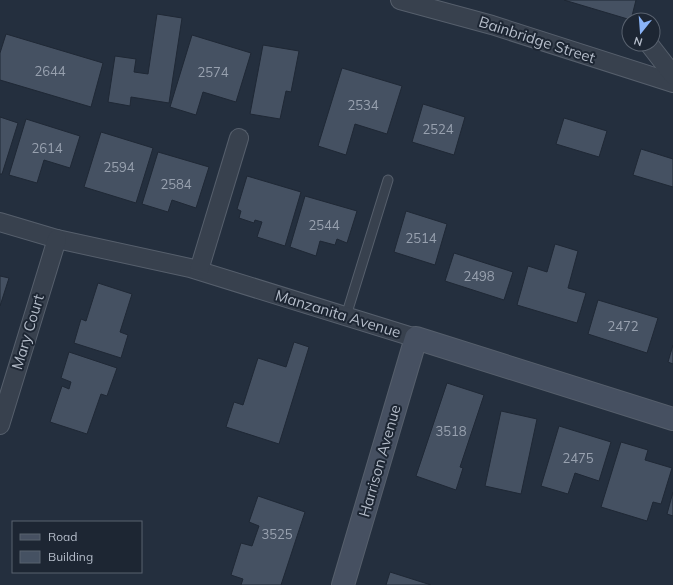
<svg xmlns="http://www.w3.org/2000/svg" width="673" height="585" font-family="Mulish,sans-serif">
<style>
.building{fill:#455162;stroke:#1f2835}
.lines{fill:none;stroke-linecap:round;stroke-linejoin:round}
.lane-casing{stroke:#565f6c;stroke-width:11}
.street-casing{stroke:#565f6c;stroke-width:20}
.secondary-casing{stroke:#565f6c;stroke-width:24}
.lane{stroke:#38414e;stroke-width:9}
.street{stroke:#38414e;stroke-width:18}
.secondary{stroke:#465061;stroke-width:22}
.labels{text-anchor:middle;stroke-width:4;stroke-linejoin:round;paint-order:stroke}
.number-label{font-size:13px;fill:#98a1af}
.street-label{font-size:15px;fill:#b4bcc9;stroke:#1d2633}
</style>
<rect width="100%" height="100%" fill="#242f3e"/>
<g class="building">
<path d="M 564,0 L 636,0 L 631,20 Z"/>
<path d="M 157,14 L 182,18 L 169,103 L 131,97 L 130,106 L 108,102 L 115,56 L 136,59 L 134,72 L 148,74 Z"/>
<path d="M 6,34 L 103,63 L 91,107 L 0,80 L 0,53 Z"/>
<path d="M 192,35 L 251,53 L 236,102 L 203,92 L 196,115 L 170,107 Z"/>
<path d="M 263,45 L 299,51 L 291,92 L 286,91 L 280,119 L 250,114 Z"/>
<path d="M 342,68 L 402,86 L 387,134 L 355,124 L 346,155 L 318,146 Z"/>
<path d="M 423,104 L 465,117 L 454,155 L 412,142 Z"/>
<path d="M 0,117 L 18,123 L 2,174 L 0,174 Z"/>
<path d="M 564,118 L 607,131 L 599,157 L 556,144 Z"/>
<path d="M 26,119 L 80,136 L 70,168 L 44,160 L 37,183 L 9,175 Z"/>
<path d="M 101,132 L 153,148 L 136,203 L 84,187 Z"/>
<path d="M 641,149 L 673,159 L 673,187 L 633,175 Z"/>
<path d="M 158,152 L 209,167 L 196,208 L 172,200 L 168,212 L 142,204 Z"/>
<path d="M 247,176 L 301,192 L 285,246 L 257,237 L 262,222 L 255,220 L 254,223 L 239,218 L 241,211 L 237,209 Z"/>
<path d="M 305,196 L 357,211 L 347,243 L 337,239 L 335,245 L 320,241 L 316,256 L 290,247 Z"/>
<path d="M 406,211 L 447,224 L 435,265 L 394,252 Z"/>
<path d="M 555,244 L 578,251 L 568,288 L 586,293 L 577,323 L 517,305 L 528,266 L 547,272 Z"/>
<path d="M 454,253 L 513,272 L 504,300 L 445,281 Z"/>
<path d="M 0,276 L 9,278 L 0,306 Z"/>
<path d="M 98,283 L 132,294 L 120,332 L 128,335 L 121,358 L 74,343 L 81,319 L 86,321 Z"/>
<path d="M 598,300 L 658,318 L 647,353 L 588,334 Z"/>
<path d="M 294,342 L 309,347 L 279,444 L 226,427 L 234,402 L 243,405 L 258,358 L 286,367 Z"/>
<path d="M 673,345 L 673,364 L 668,362 Z"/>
<path d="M 69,352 L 117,368 L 107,396 L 101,394 L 87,434 L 50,422 L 62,386 L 69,389 L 71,382 L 61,378 Z"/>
<path d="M 447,383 L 484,395 L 460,467 L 463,468 L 456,490 L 416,476 Z"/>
<path d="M 501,411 L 537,419 L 521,494 L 485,486 Z"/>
<path d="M 559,426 L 611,442 L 599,481 L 575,473 L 568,494 L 541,486 Z"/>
<path d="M 621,442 L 648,450 L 645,460 L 672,468 L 661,504 L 653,502 L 647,521 L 601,507 Z"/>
<path d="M 673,492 L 673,516 L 667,514 Z"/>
<path d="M 258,496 L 305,512 L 281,585 L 241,585 L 243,579 L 231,575 L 241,543 L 252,546 L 259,526 L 249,522 Z"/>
<path d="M 390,572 L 431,585 L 386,585 Z"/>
</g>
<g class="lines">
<g class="lane-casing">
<path id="lane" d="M 346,316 L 388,180"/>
</g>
<g class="street-casing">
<g id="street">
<path d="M 400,0 L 492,25 L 673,83"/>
<path d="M 649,44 L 673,75"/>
<path d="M 0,222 L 57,239 L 190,268 L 416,338"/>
<path d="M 199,270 L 239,138"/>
<path d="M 0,425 L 57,239"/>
</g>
</g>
<g class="secondary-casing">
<path id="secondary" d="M 343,585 L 416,338 L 673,419"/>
</g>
<use href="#lane" class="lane"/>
<use href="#street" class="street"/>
<use href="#secondary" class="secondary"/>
</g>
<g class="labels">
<g class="number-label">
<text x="50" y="76">2644</text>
<text x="213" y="77">2574</text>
<text x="363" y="110">2534</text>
<text x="438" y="134">2524</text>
<text x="47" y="153">2614</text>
<text x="119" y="172">2594</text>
<text x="176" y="189">2584</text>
<text x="324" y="230">2544</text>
<text x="421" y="243">2514</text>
<text x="479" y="281">2498</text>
<text x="623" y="331">2472</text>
<text x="451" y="436">3518</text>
<text x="578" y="463">2475</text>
<text x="277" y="539">3525</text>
</g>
<g class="street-label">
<text transform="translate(537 40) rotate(18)" y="5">Bainbridge Street</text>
<text transform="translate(338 314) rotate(17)" y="5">Manzanita Avenue</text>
<text transform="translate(28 332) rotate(-73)" y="5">Mary Court</text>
<text transform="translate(380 461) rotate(-74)" y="5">Harrison Avenue</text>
</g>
</g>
<rect x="12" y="521" width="130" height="52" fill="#1d2633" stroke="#59626f"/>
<rect x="20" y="534" width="20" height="6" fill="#465061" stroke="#59626f"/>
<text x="48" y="541" font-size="12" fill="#b4bcc9">Road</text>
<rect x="20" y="551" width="20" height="12" fill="#455162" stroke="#59626f"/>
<text x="48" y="561" font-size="12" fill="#b4bcc9">Building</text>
<g transform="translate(641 32) rotate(197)"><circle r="19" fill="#1d2633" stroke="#59626f"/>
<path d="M0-3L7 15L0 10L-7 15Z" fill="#8ab4f8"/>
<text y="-6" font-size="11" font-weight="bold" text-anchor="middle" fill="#b4bcc9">N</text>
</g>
</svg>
